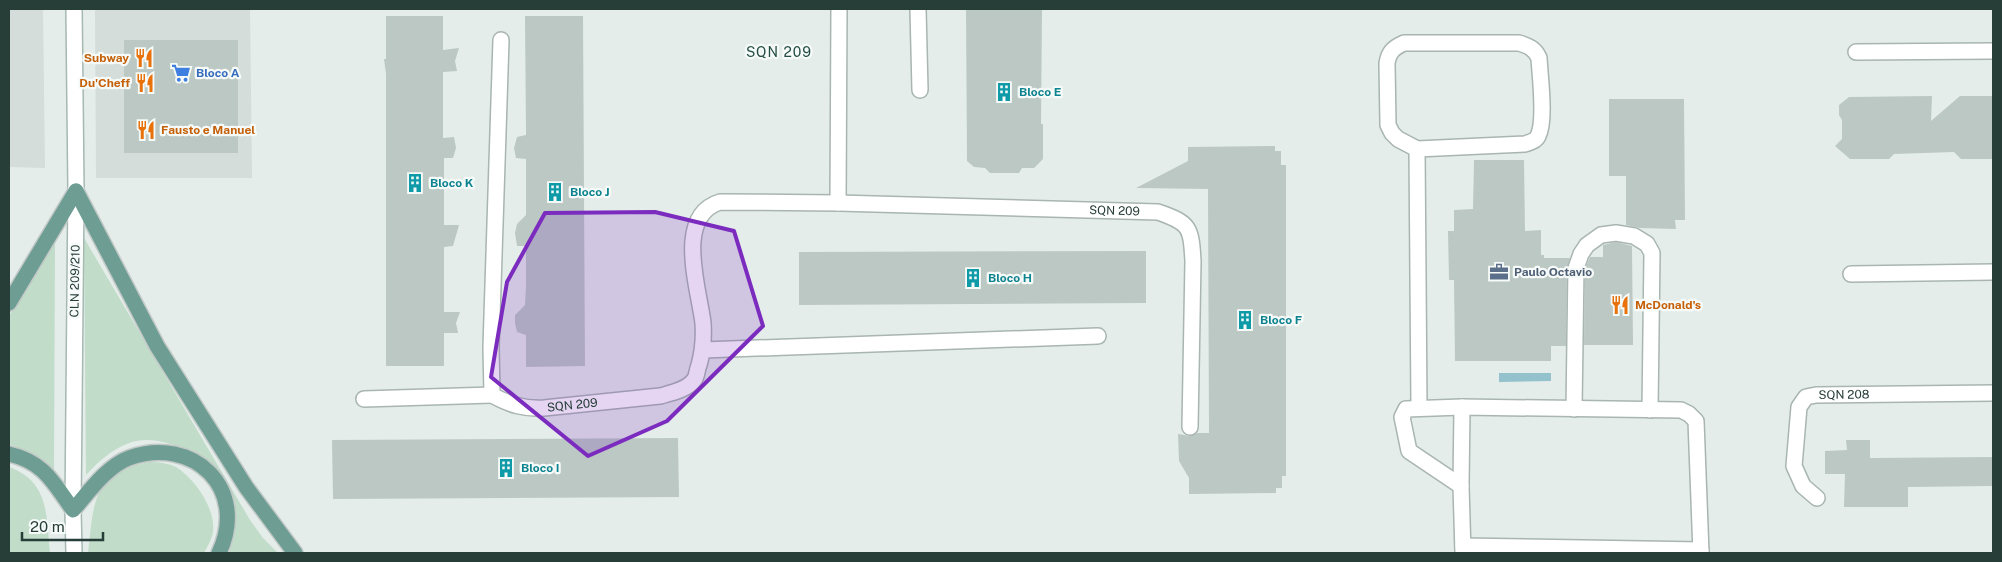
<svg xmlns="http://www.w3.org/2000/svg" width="2002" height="562" font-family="'Public Sans',sans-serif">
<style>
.built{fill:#d4ddd9}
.green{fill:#c1dcc9}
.water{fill:#93c2cc}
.building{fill:#bbc8c3}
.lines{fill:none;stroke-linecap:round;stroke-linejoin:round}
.lane-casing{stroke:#a8b5b1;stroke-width:18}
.street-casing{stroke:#a8b5b1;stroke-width:18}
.secondary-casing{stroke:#a5b8b2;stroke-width:18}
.primary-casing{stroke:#c2c9c7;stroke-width:18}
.lane{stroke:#fff;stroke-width:15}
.street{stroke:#fff;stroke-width:15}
.secondary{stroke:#fff;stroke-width:15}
.primary{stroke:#6e9e93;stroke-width:15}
.marked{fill:#7b2cbf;fill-opacity:0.2;stroke:#7b2cbf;stroke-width:4;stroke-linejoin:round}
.labels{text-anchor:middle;stroke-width:4.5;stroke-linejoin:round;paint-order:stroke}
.food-label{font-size:12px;font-weight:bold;fill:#c56008;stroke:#f6faf8;text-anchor:end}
.shop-label{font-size:12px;font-weight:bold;fill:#366cbe;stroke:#f6faf8;text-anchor:start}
.culture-label{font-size:12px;font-weight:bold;fill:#0d838f;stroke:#f6faf8;text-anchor:start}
.street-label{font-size:12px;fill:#263d38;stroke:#f6faf8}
.service-label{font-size:12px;font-weight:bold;fill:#4e5e75;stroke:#f6faf8;text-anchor:start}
.neighbourhood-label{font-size:14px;letter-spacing:1px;fill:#234e45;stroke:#f6faf8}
</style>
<rect width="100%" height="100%" fill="#e5edea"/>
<g class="built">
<path d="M 9,9 L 43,9 L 45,168 L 9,167 Z"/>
<path d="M 95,9 L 250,9 L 252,178 L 96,178 Z"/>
</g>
<g class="green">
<path d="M 55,236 L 54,472 C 40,459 27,451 9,444 L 9,316 Z"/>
<path d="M 84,238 L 250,520 L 263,538 L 278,553 L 229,553 C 242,523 231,481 205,459 C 195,451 182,447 170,444 C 157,440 143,438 129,443 C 111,450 99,461 86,475 Z"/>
<path d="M 149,462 C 158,462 168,463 176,467 C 195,479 216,509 213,532 C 212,539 207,547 204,553 L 88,553 C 94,503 91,474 149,462 Z"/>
<path d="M 9,467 C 50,482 46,516 50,553 L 9,553 Z"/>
</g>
<path class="water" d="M 1499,373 L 1551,373 L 1551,381 L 1499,382 Z"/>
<g class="building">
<path d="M 966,9 L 1042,9 L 1041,124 L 1043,124 L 1043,159 L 1034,168 L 1022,168 L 1019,173 L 990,173 L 985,168 L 974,167 L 967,161 Z"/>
<path d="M 386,16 L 443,16 L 443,50 L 459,48 L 455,61 L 457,71 L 443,72 L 443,138 L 454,137 L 456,148 L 453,158 L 444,158 L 444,225 L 459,225 L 453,246 L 444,247 L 444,312 L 460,312 L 456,323 L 458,333 L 444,333 L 444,366 L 386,366 L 386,74 L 384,59 L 386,59 Z"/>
<path d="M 525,16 L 583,16 L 585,366 L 526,367 L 526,335 L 517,332 L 515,323 L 515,315 L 525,305 L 526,286 L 526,246 L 517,246 L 515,233 L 517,224 L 526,215 L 526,159 L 516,158 L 514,148 L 517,137 L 526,135 Z"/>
<rect x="124" y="40" width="114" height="113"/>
<path d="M 1932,96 L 1931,121 L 1960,96 L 1993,96 L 1993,159 L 1961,159 L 1954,152 L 1894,154 L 1889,159 L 1850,159 L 1835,146 L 1842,139 L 1842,120 L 1839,115 L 1839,105 L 1849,97 Z"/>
<path d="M 1609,99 L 1684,99 L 1685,220 L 1675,220 L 1676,229 L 1640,228 L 1626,225 L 1626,176 L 1609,176 Z"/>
<path d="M 1275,146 L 1275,151 L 1281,151 L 1281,165 L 1286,165 L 1286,476 L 1282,476 L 1282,488 L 1276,488 L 1276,493 L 1189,494 L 1189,478 L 1179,461 L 1178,434 L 1190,436 L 1197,433 L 1209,433 L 1208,189 L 1136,188 L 1188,161 L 1188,147 Z"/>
<path d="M 1474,160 L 1524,160 L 1525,231 L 1541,230 L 1541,255 L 1544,255 L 1544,258 L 1570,258 L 1567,268 L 1566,346 L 1551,346 L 1551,361 L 1455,361 L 1454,280 L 1449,280 L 1448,231 L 1454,231 L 1454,210 L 1473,209 Z"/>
<path d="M 1616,242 L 1632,246 L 1633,345 L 1584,345 L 1585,270 L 1590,257 L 1603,257 L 1603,245 Z"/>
<path d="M 1146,251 L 1146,303 L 799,305 L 799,252 Z"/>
<path d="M 678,438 L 679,497 L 333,499 L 332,440 Z"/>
<path d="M 1846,440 L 1870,440 L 1870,458 L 1993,457 L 1993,486 L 1908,487 L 1908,507 L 1844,507 L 1845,474 L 1825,474 L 1825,451 L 1847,450 Z"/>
</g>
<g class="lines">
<g class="lane-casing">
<g id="lane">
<path d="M 918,9 L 920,90"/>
<path d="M 1404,43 L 1519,43 C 1529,46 1535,49 1539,58 C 1540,77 1546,121 1538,136 C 1536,141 1530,142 1525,144 L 1417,149 L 1398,139 L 1392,133 L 1388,125 L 1387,63 C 1389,52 1393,48 1404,43 Z"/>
<path d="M 1417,149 L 1419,407"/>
<path d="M 703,350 L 1098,336"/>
<path d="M 1462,407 L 1461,486 L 1463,553"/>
<path d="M 1574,409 L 1576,268 L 1581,254 L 1587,245 L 1601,235 L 1616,233 L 1634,236 L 1647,244 L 1652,253 L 1650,410"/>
<path d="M 1461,486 L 1409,451 L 1402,417 L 1406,409 L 1462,407 L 1681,410 L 1689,414 L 1696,421 L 1701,553"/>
<path d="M 1463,546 L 1701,550"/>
</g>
</g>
<g class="street-casing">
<g id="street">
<path id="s1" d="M 501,40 L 491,347 L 492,395 C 510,405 524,409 544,408 L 660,396 C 671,393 687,390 694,380 C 697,377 697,369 699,365 C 703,351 704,338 703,323 C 699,289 674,216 720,202 L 838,203 L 1158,212 C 1190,223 1191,227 1193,261 L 1190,427"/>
<path d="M 1856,52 L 1993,51"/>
<path d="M 838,203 L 839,9"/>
<path d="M 1851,274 L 1993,272"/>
<path d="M 364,399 L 492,395"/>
<path id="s2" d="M 1817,498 L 1803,486 L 1794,466 L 1799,407 L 1806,397 L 1816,395 L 1993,393"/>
</g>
</g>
<g class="secondary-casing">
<path id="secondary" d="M 74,9 L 76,191 L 73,510 L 74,553"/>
</g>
<g class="primary-casing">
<g id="primary">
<path d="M 76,191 L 157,346 L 246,487 L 295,553"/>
<path d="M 9,303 L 76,191"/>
<path d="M 9,454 C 44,462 53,482 73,510 C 88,493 107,466 129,458 C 194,435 249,489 219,553"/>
</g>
</g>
<use href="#lane" class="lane"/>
<use href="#street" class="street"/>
<use href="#secondary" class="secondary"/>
<use href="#primary" class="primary"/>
</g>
<path class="marked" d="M 655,212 L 734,231 L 763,326 L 667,421 L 588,456 L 491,377 L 507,282 L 545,213 Z"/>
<defs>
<g id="restaurant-bare" transform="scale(1.5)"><path d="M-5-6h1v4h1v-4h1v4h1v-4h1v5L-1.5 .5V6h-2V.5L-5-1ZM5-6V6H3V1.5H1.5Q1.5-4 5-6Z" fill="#e8710a" stroke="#f6faf8" stroke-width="2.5" paint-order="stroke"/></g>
<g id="supermarket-bare" transform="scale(1.5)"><path d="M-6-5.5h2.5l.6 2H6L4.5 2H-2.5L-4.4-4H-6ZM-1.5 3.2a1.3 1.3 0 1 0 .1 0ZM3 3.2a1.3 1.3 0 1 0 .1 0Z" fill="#3f7fe0" stroke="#f6faf8" stroke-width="2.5" paint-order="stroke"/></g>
<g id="building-bare" transform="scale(1.5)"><path d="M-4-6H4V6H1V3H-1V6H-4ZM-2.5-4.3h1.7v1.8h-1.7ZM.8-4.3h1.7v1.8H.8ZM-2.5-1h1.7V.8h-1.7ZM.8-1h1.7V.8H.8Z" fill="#0f9aa8" stroke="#f6faf8" stroke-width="2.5" paint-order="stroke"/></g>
<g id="office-bare" transform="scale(1.5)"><path d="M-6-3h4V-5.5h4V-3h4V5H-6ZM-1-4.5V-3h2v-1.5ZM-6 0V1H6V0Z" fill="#5c6f8a" stroke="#f6faf8" stroke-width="2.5" paint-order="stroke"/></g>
</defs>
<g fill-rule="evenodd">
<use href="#restaurant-bare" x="144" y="58"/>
<use href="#supermarket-bare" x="181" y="73"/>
<use href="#restaurant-bare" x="145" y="83"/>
<use href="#building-bare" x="1004" y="92"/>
<use href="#restaurant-bare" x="146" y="130"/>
<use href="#building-bare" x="415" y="183"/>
<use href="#building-bare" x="555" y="192"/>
<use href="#office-bare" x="1499" y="272"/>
<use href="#building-bare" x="973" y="278"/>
<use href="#restaurant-bare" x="1620" y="305"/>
<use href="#building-bare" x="1245" y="320"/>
<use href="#building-bare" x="506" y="468"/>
</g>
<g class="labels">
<g class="food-label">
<text x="129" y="62">Subway</text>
<text x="130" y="87">Du'Cheff</text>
<text x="161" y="134" text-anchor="start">Fausto e Manuel</text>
<text x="1635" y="309" text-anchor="start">McDonald's</text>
</g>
<g class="shop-label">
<text x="196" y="77">Bloco A</text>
</g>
<g class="culture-label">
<text x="1019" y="96">Bloco E</text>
<text x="430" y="187">Bloco K</text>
<text x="570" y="196">Bloco J</text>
<text x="988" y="282">Bloco H</text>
<text x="1260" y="324">Bloco F</text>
<text x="521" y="472">Bloco I</text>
</g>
<g class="street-label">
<text dy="4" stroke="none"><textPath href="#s1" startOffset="1151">SQN 209</textPath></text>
<text transform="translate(75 281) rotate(-89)" y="4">CLN 209/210</text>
<text dy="4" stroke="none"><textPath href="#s2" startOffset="150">SQN 208</textPath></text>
<text dy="4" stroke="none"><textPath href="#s1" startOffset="438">SQN 209</textPath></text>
</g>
<g class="service-label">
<text x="1514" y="276">Paulo Octavio</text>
</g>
<g class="neighbourhood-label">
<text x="779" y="57">SQN 209</text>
</g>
</g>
<rect width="2002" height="562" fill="none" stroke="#263d38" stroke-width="20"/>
<path d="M22 532v8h81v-8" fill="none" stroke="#263d38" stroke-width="2.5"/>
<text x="30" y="532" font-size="15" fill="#263d38" stroke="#f6faf8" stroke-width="4" paint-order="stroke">20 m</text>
</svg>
